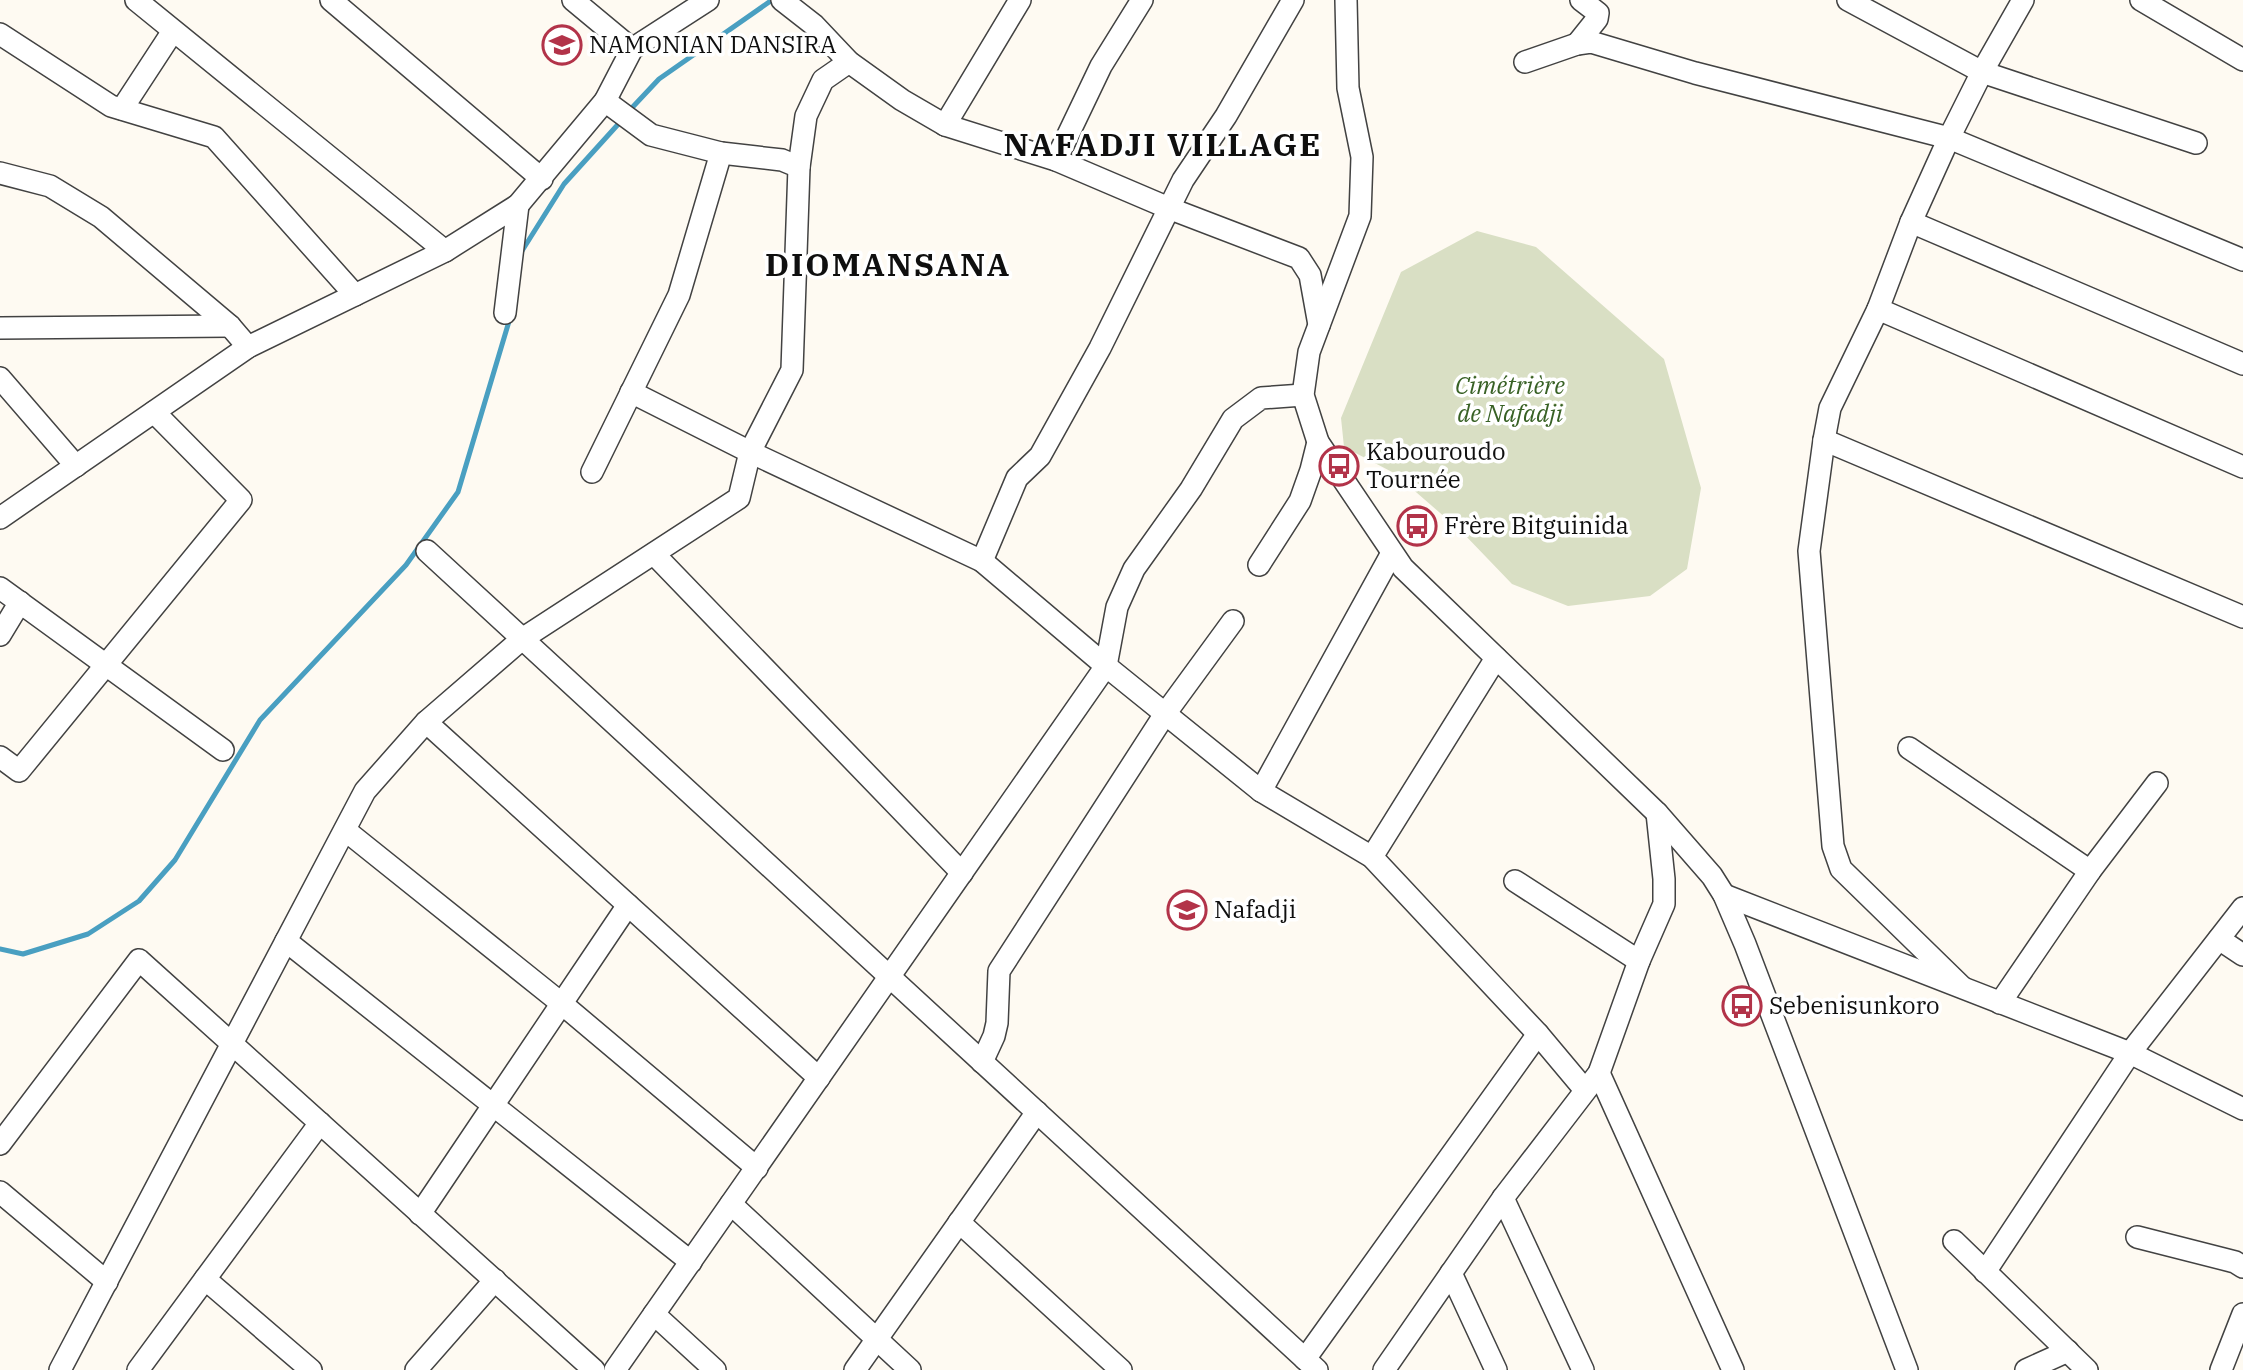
<svg xmlns="http://www.w3.org/2000/svg" width="2243" height="1370" font-family="'IBM Plex Serif',serif">
<style>
.cemetery{fill:#d9dfc4}
.lines{fill:none;stroke-linecap:round;stroke-linejoin:round}
.stream{stroke:#499fc1;stroke-width:5}
.street-casing{stroke:#424242;stroke-width:24}
.street{stroke:#fff;stroke-width:21}
.labels{text-anchor:middle;stroke-width:7;stroke-linejoin:round;paint-order:stroke}
.poi-label{font-size:24px;fill:#0f0f0f;stroke:#fff;text-anchor:start}
.park-label{font-size:24px;font-style:italic;fill:#386125;stroke:#fff}
.district-label{font-size:32px;font-weight:bold;letter-spacing:2px;fill:#0f0f0f;stroke:#fff}
</style>
<rect width="100%" height="100%" fill="#fefaf2"/>
<path class="cemetery" d="M 1477,231 L 1536,247 L 1664,359 L 1701,488 L 1687,569 L 1650,596 L 1568,606 L 1512,584 L 1462,532 L 1394,473 L 1344,447 L 1341,418 L 1401,272 Z"/>
<g class="lines">
<g class="stream">
<path d="M 628,112 L 659,79 L 772,0"/>
<path d="M 520,254 L 564,184 L 622,120"/>
<path d="M 0,949 L 23,954 L 88,934 L 139,901 L 175,860 L 260,720 L 406,565 L 458,492 L 510,318"/>
</g>
<g class="street-casing">
<g id="street">
<path d="M 136,0 L 445,251"/>
<path d="M 331,0 L 542,179"/>
<path d="M 573,0 L 632,49"/>
<path d="M 782,0 L 814,25 L 849,62 L 902,100 L 945,125 L 1056,160 L 1171,209 L 1299,258 L 1310,275 L 1319,325"/>
<path d="M 1346,0 L 1348,88 L 1362,157 L 1360,216 L 1309,352 L 1303,395 L 1318,442 L 1403,568 L 1657,813 L 1712,876 L 1724,895 L 1745,944 L 1907,1370"/>
<path d="M 1848,0 L 1982,72 L 2196,143"/>
<path d="M 2141,0 L 2243,60"/>
<path d="M 0,34 L 111,106 L 214,137 L 355,295"/>
<path d="M 1577,44 L 1597,19 L 1598,13 L 1581,0"/>
<path d="M 1525,62 L 1577,44 L 1591,42 L 1695,73 L 1949,138 L 2243,260"/>
<path d="M 122,109 L 173,31"/>
<path d="M 945,125 L 1020,0"/>
<path d="M 1056,160 L 1101,66 L 1142,0"/>
<path d="M 799,167 L 806,116 L 823,80 L 849,62"/>
<path d="M 0,173 L 50,186 L 101,217 L 230,326 L 248,347"/>
<path d="M 1911,222 L 2243,364"/>
<path d="M 1878,309 L 2243,467"/>
<path d="M 505,313 L 518,205"/>
<path d="M 0,328 L 230,326"/>
<path d="M 0,378 L 76,466"/>
<path d="M 631,392 L 750,452 L 982,561 L 1106,666 L 1261,791 L 1372,857 L 1538,1034 L 1585,1090"/>
<path d="M 1824,440 L 2243,617"/>
<path d="M 592,472 L 679,295 L 721,153"/>
<path d="M 0,518 L 248,347 L 445,251 L 518,205 L 605,101 L 632,49 L 708,0"/>
<path d="M 427,551 L 1317,1370"/>
<path d="M 654,554 L 962,873"/>
<path d="M 982,561 L 1017,478 L 1040,456 L 1100,348 L 1183,180 L 1226,116 L 1293,0"/>
<path d="M 1259,565 L 1300,501 L 1311,470 L 1318,442"/>
<path d="M 0,588 L 223,750"/>
<path d="M 0,635 L 20,602"/>
<path d="M 426,722 L 819,1078"/>
<path d="M 1909,748 L 2090,871"/>
<path d="M 0,757 L 19,771 L 241,500 L 154,412"/>
<path d="M 1261,791 L 1392,553"/>
<path d="M 345,830 L 561,1003 L 757,1168"/>
<path d="M 1372,857 L 1496,658"/>
<path d="M 1515,881 L 1639,961"/>
<path d="M 1724,895 L 2130,1053 L 2243,1109"/>
<path d="M 2219,939 L 2243,955"/>
<path d="M 286,941 L 691,1262"/>
<path d="M 1962,987 L 1841,869 L 1833,846 L 1809,551 L 1824,440 L 1830,408 L 1878,309 L 1911,222 L 1949,138 L 1982,72 L 2023,0"/>
<path d="M 2000,1003 L 2090,871 L 2157,783"/>
<path d="M 982,1062 L 994,1036 L 997,1023 L 999,971 L 1165,714 L 1233,621"/>
<path d="M 1599,1073 L 1733,1370"/>
<path d="M 0,1144 L 139,960 L 594,1370"/>
<path d="M 0,1192 L 107,1282"/>
<path d="M 1503,1198 L 1583,1370"/>
<path d="M 731,1204 L 910,1370"/>
<path d="M 420,1214 L 628,905"/>
<path d="M 959,1222 L 1121,1370"/>
<path d="M 2137,1237 L 2235,1262 L 2243,1267"/>
<path d="M 1954,1241 L 2087,1370"/>
<path d="M 1985,1272 L 2130,1053 L 2243,908"/>
<path d="M 1451,1273 L 1496,1370"/>
<path d="M 205,1279 L 311,1370"/>
<path d="M 654,1314 L 715,1370"/>
<path d="M 1305,1359 L 1538,1034"/>
<path d="M 60,1370 L 365,791 L 426,722 L 522,639 L 739,498 L 750,452 L 792,370 L 799,167 L 782,160 L 721,153 L 651,135 L 605,101"/>
<path d="M 138,1370 L 320,1123"/>
<path d="M 416,1370 L 495,1280"/>
<path d="M 615,1370 L 1106,666 L 1117,607 L 1134,569 L 1191,489 L 1233,419 L 1261,398 L 1303,395"/>
<path d="M 855,1370 L 1037,1112"/>
<path d="M 1384,1370 L 1503,1198 L 1599,1073 L 1639,961 L 1664,904 L 1664,879 L 1657,813"/>
<path d="M 2026,1370 L 2068,1351"/>
<path d="M 2221,1370 L 2243,1314"/>
</g>
</g>
<use href="#street" class="street"/>
</g>
<defs>
<g id="school-ring" transform="scale(2.0125)"><circle r="9.5" fill="#fff" stroke="#b23349" stroke-width="1.5"/><path d="M0-5L7-2L0 1L-7-2ZM-4 1L0 2.5L4 1V4Q0 6-4 4Z" fill="#b23349"/></g>
<g id="bus-ring" transform="scale(2.0125)"><circle r="9.5" fill="#fff" stroke="#b23349" stroke-width="1.5"/><path d="M-5-6H5V4H4V6H2V4H-2V6H-4V4H-5ZM-3.5-4V0h7V-4ZM-3.5 1.2v1.5H-2V1.2ZM2 1.2v1.5H3.5V1.2Z" fill="#b23349"/></g>
</defs>
<g fill-rule="evenodd">
<use href="#school-ring" x="562" y="45"/>
<use href="#bus-ring" x="1339" y="466"/>
<use href="#bus-ring" x="1417" y="526"/>
<use href="#school-ring" x="1187" y="910"/>
<use href="#bus-ring" x="1742" y="1006"/>
</g>
<g class="labels">
<g class="poi-label">
<text x="589" y="53">NAMONIAN DANSIRA</text>
<text x="1366" y="460">Kabouroudo<tspan x="1366" dy="28">Tournée</tspan></text>
<text x="1444" y="534">Frère Bitguinida</text>
<text x="1214" y="918">Nafadji</text>
<text x="1769" y="1014">Sebenisunkoro</text>
</g>
<g class="park-label">
<text x="1510" y="394">Cimétrière<tspan x="1510" dy="28">de Nafadji</tspan></text>
</g>
<g class="district-label">
<text x="1163" y="156">NAFADJI VILLAGE</text>
<text x="888" y="276">DIOMANSANA</text>
</g>
</g>
</svg>
